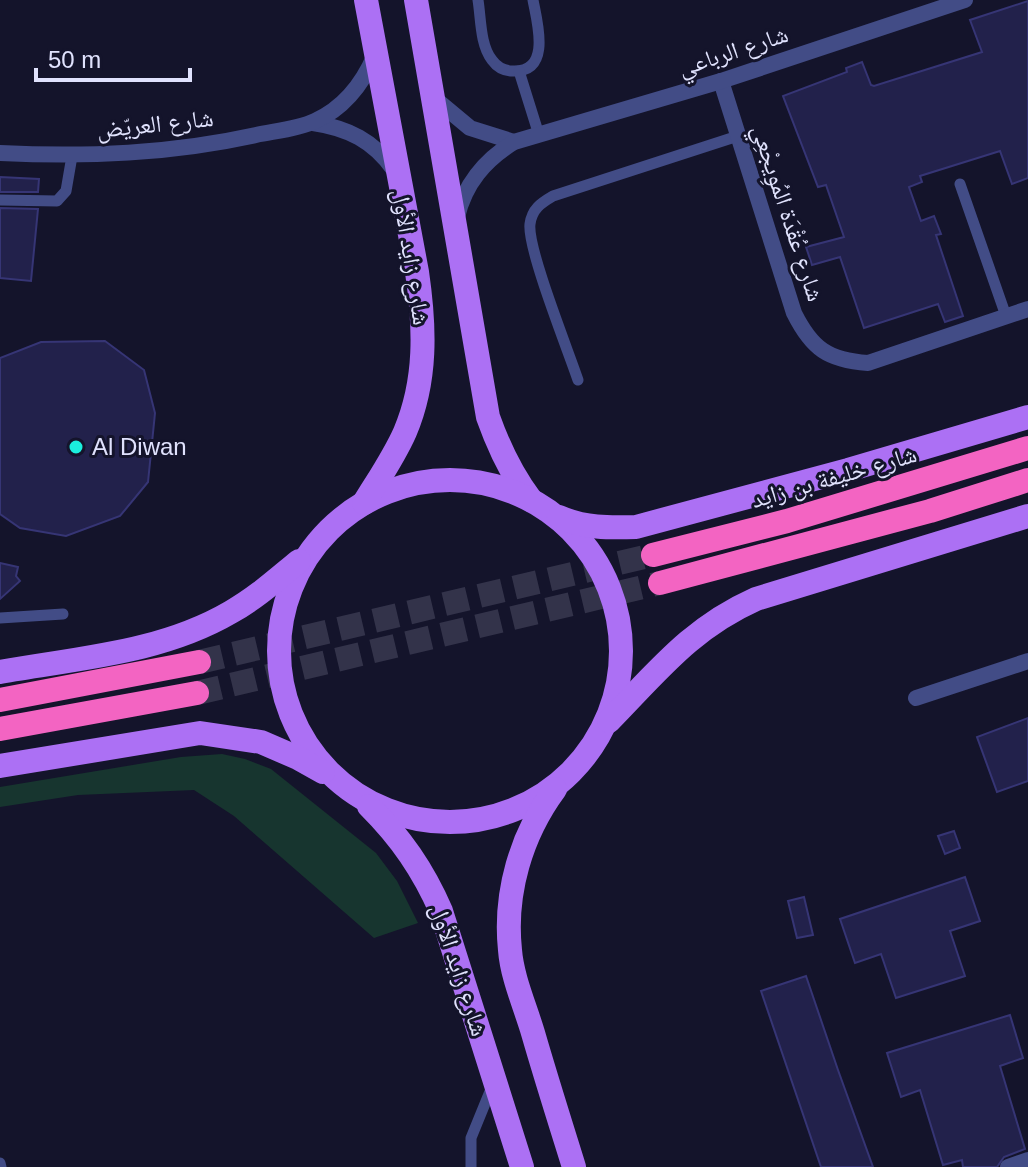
<svg xmlns="http://www.w3.org/2000/svg" width="1028" height="1167" font-family="Arial,'Noto Naskh Arabic',sans-serif">
<style>
.green{fill:#17352f}
.building{fill:#22214b;stroke:#363575;stroke-width:2}
.lines{fill:none;stroke-linecap:round;stroke-linejoin:round}
.highway-tunnel{stroke:#33334a;stroke-width:24;stroke-dasharray:24 12;stroke-linecap:butt}
.lane{stroke:#424c86;stroke-width:11}
.street{stroke:#424c86;stroke-width:16}
.primary{stroke:#ac70f4;stroke-width:24}
.highway{stroke:#f364c2;stroke-width:24}
.poi-dot{fill:#1beede;stroke:#14142b;stroke-width:3}
.labels{text-anchor:middle;stroke-width:6;stroke-linejoin:round;paint-order:stroke}
.street-label{font-size:24px;fill:#e0e2fd;stroke:#14142b}
.poi-label{font-size:24px;fill:#e0e2fd;stroke:#14142b;text-anchor:start}
</style>
<rect width="100%" height="100%" fill="#14142b"/>
<path class="green" d="M 222,754 L 245,759 L 271,769 L 376,853 L 397,881 L 418,923 L 374,938 L 234,816 L 194,790 L 78,795 L 0,807 L 0,787 L 181,757 Z"/>
<g class="building">
<path d="M 1028,1 L 1028,178 L 1012,184 L 1000,151 L 920,176 L 922,182 L 909,187 L 921,221 L 934,216 L 941,234 L 936,235 L 963,316 L 945,322 L 938,304 L 864,328 L 840,257 L 812,265 L 806,247 L 844,237 L 826,185 L 818,187 L 783,96 L 847,72 L 846,68 L 862,62 L 871,85 L 874,86 L 982,52 L 970,20 Z"/>
<path d="M 0,177 L 39,179 L 38,192 L 0,192 Z"/>
<path d="M 0,208 L 38,209 L 31,281 L 0,278 Z"/>
<path d="M 105,341 L 144,370 L 155,413 L 148,482 L 120,516 L 66,536 L 20,528 L 0,514 L 0,358 L 41,342 Z"/>
<path d="M 0,563 L 18,567 L 16,576 L 20,581 L 0,599 Z"/>
<path d="M 1028,718 L 1028,781 L 997,792 L 977,737 Z"/>
<path d="M 954,831 L 960,848 L 945,854 L 938,836 Z"/>
<path d="M 965,877 L 980,921 L 950,931 L 965,976 L 896,998 L 881,954 L 855,963 L 840,919 Z"/>
<path d="M 804,897 L 813,935 L 797,938 L 788,901 Z"/>
<path d="M 806,976 L 838,1070 L 873,1167 L 821,1167 L 761,991 Z"/>
<path d="M 1010,1015 L 1023,1058 L 1000,1066 L 1025,1149 L 1004,1157 L 997,1167 L 963,1167 L 962,1160 L 943,1165 L 920,1090 L 901,1097 L 887,1053 Z"/>
</g>
<g class="lines">
<g class="highway-tunnel">
<path d="M 199,662 L 653,555"/>
<path d="M 197,693 L 660,583"/>
</g>
<g class="lane">
<path d="M 478,0 C 481,18 480,45 492,60 C 497,67 505,71 513,71 C 552,72 537,22 533,0"/>
<path d="M 519,71 L 539,135"/>
<path d="M 960,184 L 1006,316"/>
<path d="M 0,200 L 57,201 L 66,191 L 72,156"/>
<path d="M 578,380 C 568,350 527,248 530,224 C 532,209 541,203 553,196 L 738,136"/>
<path d="M 0,618 L 63,614"/>
<path d="M 0,1163 L 1,1167"/>
<path d="M 471,1167 L 471,1138 L 493,1084"/>
</g>
<g class="street">
<path d="M 721,81 L 794,313 C 812,349 828,360 868,363 L 1028,309"/>
<path d="M 434,98 L 470,128 L 514,142"/>
<path d="M 313,123 C 348,128 374,141 394,170"/>
<path d="M 0,153 C 87,157 170,154 256,135 C 275,131 298,129 315,121 C 344,108 363,83 375,55"/>
<path d="M 457,217 C 465,183 485,160 514,142 L 721,81 L 965,0"/>
<path d="M 916,698 L 1028,661"/>
<path d="M 1008,1167 L 1028,1160"/>
</g>
<g class="primary">
<path d="M 416,0 L 488,417 C 499,448 511,474 531,500"/>
<circle cx="450" cy="651" r="171"/>
<path d="M 364,503 C 378,480 394,457 405,432 C 427,380 425,327 417,272 L 366,0"/>
<path d="M 559,517 C 584,528 609,528 636,527 L 848,470 L 1028,417"/>
<path d="M 0,672 C 78,658 161,653 231,612 C 256,598 277,579 299,561"/>
<path d="M 609,721 C 658,671 691,628 756,599 L 1028,516"/>
<path d="M 0,766 L 200,733 L 261,742 L 298,758 L 323,772"/>
<path d="M 555,789 C 521,835 504,893 510,950 C 512,977 525,1006 533,1033 C 546,1078 560,1122 574,1167"/>
<path d="M 369,806 C 401,838 423,870 441,911 L 522,1167"/>
</g>
<g class="highway">
<path d="M 653,555 L 787,521 L 1028,448"/>
<path d="M 660,583 L 930,511 L 1028,480"/>
<path d="M 0,700 L 199,662"/>
<path d="M 0,729 L 197,693"/>
</g>
</g>
<circle class="poi-dot" cx="76" cy="447" r="8"/>
<g class="labels">
<g class="street-label">
<text transform="translate(733 51) rotate(-18)" y="8">شارع الرباعي</text>
<text transform="translate(155 124) rotate(-6)" y="8">شارع العريّض</text>
<text transform="translate(788 213) rotate(72)" y="8">شارع عُقْدَة المُوِيجْعِي</text>
<text transform="translate(411 257) rotate(81)" y="8">شارع زايد الأول</text>
<text transform="translate(834 477) rotate(-16)" y="8">شارع خليفة بن زايد</text>
<text transform="translate(459 970) rotate(72)" y="8">شارع زايد الأول</text>
</g>
<g class="poi-label">
<text x="92" y="455">Al Diwan</text>
</g>
</g>
<path d="M36 68v12h154v-12" fill="none" stroke="#e0e2fd" stroke-width="4"/>
<text x="48" y="68" font-size="24" fill="#e0e2fd" stroke="#14142b" stroke-width="6" paint-order="stroke">50 m</text>
</svg>
